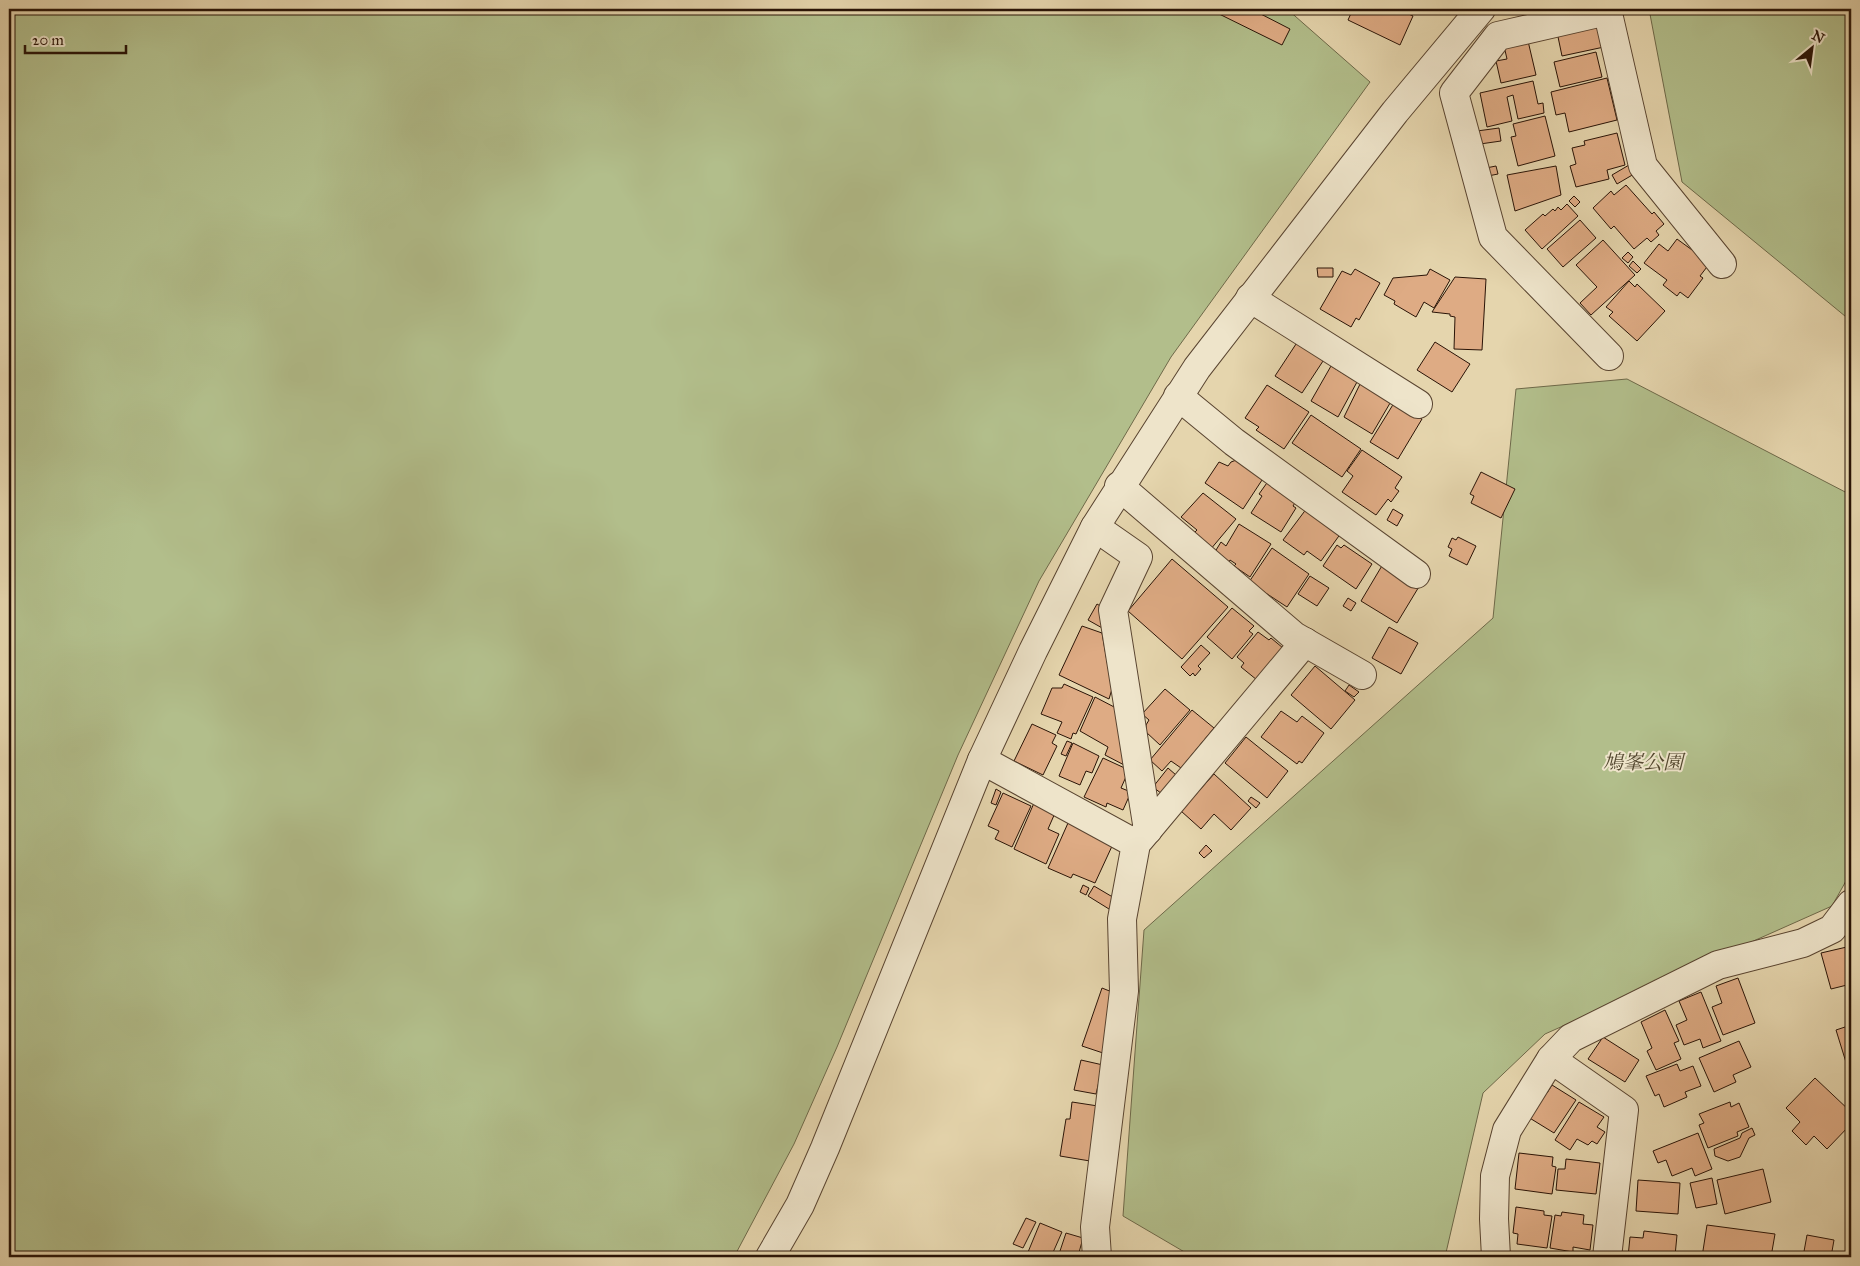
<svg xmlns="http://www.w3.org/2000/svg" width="1860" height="1266" font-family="'IM FELL Great Primer','Noto Serif JP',serif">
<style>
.green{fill:#b2be8b;stroke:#6e6949}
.building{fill:#deab84;stroke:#2a1407}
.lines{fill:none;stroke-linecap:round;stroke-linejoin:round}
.minor-casing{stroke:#594430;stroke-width:30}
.minor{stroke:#eee4ca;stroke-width:28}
.labels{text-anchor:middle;stroke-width:4;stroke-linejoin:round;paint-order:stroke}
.park-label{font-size:20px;font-style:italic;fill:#53472f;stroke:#eee4ca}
</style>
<rect width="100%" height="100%" fill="#e5d5ad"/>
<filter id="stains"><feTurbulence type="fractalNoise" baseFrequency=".004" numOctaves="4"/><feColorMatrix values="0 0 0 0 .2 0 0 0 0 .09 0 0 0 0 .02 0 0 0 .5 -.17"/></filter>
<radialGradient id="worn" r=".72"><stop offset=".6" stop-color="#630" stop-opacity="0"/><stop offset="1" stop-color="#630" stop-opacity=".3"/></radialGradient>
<g class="green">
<path d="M 9,9 L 1287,9 L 1370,82 L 1171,357 L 1039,581 L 958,755 L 837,1047 L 794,1144 L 734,1257 L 9,1257 Z"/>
<path d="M 1649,9 L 1851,9 L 1851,321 L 1682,182 Z"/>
<path d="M 1627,379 L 1851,495 L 1851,872 L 1832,906 L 1545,1034 L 1483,1093 L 1445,1257 L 1193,1257 L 1123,1216 L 1144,930 L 1493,618 L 1516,389 Z"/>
</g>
<g class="building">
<path d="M 1209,9 L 1256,9 L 1255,11 L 1290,29 L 1282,45 Z"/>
<path d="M 1353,9 L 1398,9 L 1413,16 L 1400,45 L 1348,20 Z"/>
<path d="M 1598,22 L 1604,47 L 1562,56 L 1557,32 Z"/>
<path d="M 1528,41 L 1536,75 L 1501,83 L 1496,61 L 1507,59 L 1504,46 Z"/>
<path d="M 1596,52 L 1602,77 L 1560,87 L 1554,62 Z"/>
<path d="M 1607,78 L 1617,120 L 1569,132 L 1565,113 L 1556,115 L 1551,92 Z"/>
<path d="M 1533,81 L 1538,104 L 1543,103 L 1544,113 L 1518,119 L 1513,95 L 1507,97 L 1512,121 L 1487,127 L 1480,93 Z"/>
<path d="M 1545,116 L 1555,156 L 1518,166 L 1511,137 L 1516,136 L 1513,124 Z"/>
<path d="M 1499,128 L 1501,141 L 1480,144 L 1477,131 Z"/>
<path d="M 1617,133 L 1625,165 L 1607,170 L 1609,179 L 1576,187 L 1570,166 L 1576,164 L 1572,148 L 1585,145 L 1584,141 Z"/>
<path d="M 1629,165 L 1634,174 L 1617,184 L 1612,175 Z"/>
<path d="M 1496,166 L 1498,174 L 1488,176 L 1486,168 Z"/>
<path d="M 1556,166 L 1561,195 L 1515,211 L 1507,175 Z"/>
<path d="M 1626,185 L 1652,214 L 1654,212 L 1664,224 L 1656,231 L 1659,235 L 1651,242 L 1647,238 L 1634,249 L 1614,226 L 1611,229 L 1593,208 L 1611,191 L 1614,195 Z"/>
<path d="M 1574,196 L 1580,202 L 1575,207 L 1569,201 Z"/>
<path d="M 1567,204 L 1578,216 L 1542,249 L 1525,230 L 1543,214 L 1545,216 L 1553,209 L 1555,211 L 1558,207 L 1561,210 Z"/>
<path d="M 1580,220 L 1596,238 L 1563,267 L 1547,249 Z"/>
<path d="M 1677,239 L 1710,263 L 1700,276 L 1703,278 L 1688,298 L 1680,292 L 1677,296 L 1663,285 L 1667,280 L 1644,263 L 1659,244 L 1668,251 Z"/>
<path d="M 1603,240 L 1635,275 L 1591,315 L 1580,303 L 1597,287 L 1576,265 Z"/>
<path d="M 1628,252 L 1633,257 L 1628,263 L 1622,258 Z"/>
<path d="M 1633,261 L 1641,269 L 1637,273 L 1629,266 Z"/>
<path d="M 1317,268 L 1333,268 L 1333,277 L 1318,277 Z"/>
<path d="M 1355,269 L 1380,283 L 1359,320 L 1356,318 L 1351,327 L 1320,309 L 1342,271 L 1351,275 Z"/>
<path d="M 1430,269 L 1450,280 L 1434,308 L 1424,302 L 1416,317 L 1394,304 L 1395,301 L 1384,295 L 1393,278 L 1427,275 Z"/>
<path d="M 1455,277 L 1486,279 L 1482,350 L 1454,349 L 1455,317 L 1450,316 L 1450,314 L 1432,312 Z"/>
<path d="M 1629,281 L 1635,287 L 1637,284 L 1665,311 L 1637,341 L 1609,316 L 1613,312 L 1606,307 Z"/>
<path d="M 1298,341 L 1325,358 L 1302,393 L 1275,376 Z"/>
<path d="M 1435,342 L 1470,364 L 1452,392 L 1417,370 Z"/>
<path d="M 1331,366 L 1357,382 L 1338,417 L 1311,401 Z"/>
<path d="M 1362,380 L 1393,398 L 1372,434 L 1344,417 Z"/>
<path d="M 1267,385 L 1309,412 L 1284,449 L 1256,430 L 1259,427 L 1245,418 Z"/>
<path d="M 1394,403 L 1422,419 L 1398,459 L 1370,442 Z"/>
<path d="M 1311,415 L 1361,449 L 1342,477 L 1292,443 Z"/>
<path d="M 1362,450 L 1402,477 L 1395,488 L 1399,491 L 1391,502 L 1388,499 L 1376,515 L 1342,492 L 1353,476 L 1347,471 Z"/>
<path d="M 1239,459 L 1264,477 L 1243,509 L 1205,483 L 1219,462 L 1228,466 L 1231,462 Z"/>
<path d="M 1481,472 L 1515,489 L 1501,518 L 1471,503 L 1474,496 L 1470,494 Z"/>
<path d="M 1269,480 L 1298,498 L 1293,506 L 1296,508 L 1281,532 L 1251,513 L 1262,496 L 1259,494 Z"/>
<path d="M 1203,493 L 1236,519 L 1210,550 L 1192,535 L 1197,530 L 1181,517 Z"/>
<path d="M 1307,508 L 1341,533 L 1321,561 L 1307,551 L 1304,555 L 1283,540 Z"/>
<path d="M 1393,509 L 1403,515 L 1397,526 L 1387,520 Z"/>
<path d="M 1239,524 L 1271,544 L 1250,577 L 1234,566 L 1236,564 L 1230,560 L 1228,564 L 1213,555 L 1221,542 L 1226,546 Z"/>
<path d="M 1458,537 L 1476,546 L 1467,565 L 1449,556 L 1452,549 L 1448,547 L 1452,538 L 1456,540 Z"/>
<path d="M 1337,545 L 1341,548 L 1344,545 L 1372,564 L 1356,589 L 1323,566 Z"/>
<path d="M 1272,548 L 1309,574 L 1287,607 L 1249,582 Z"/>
<path d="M 1172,559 L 1228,607 L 1182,659 L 1128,611 Z"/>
<path d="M 1383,564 L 1420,585 L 1397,623 L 1361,601 Z"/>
<path d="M 1310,576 L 1329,588 L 1317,606 L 1298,594 Z"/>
<path d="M 1348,598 L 1356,603 L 1351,611 L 1343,606 Z"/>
<path d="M 1097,604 L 1102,607 L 1104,629 L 1088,620 Z"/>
<path d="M 1232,608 L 1254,626 L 1249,631 L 1253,634 L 1232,659 L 1207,637 Z"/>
<path d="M 1082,626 L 1102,633 L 1112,689 L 1109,699 L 1059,675 Z"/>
<path d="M 1389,627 L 1418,643 L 1401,674 L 1372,658 Z"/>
<path d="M 1258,632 L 1269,640 L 1271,638 L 1283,648 L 1257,680 L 1241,667 L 1244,663 L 1237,657 Z"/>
<path d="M 1201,645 L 1210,653 L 1198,666 L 1201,669 L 1195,676 L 1193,673 L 1190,676 L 1181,667 Z"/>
<path d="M 1315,666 L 1355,700 L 1331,729 L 1291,695 Z"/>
<path d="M 1064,684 L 1093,697 L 1076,734 L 1073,733 L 1071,739 L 1057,733 L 1062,722 L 1041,714 L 1052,688 L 1062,688 Z"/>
<path d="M 1349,685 L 1359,692 L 1354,697 L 1345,691 Z"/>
<path d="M 1165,689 L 1190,710 L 1160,745 L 1146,732 L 1146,725 L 1149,720 L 1142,714 Z"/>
<path d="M 1095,697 L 1118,709 L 1128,767 L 1105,755 L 1108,747 L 1080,731 Z"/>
<path d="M 1192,710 L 1214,728 L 1181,768 L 1171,761 L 1162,771 L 1150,760 Z"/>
<path d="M 1281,711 L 1297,722 L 1302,716 L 1324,733 L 1302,763 L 1299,761 L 1297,764 L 1261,737 Z"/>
<path d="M 1032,724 L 1056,735 L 1052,743 L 1057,746 L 1043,775 L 1014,761 Z"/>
<path d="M 1246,737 L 1288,771 L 1267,798 L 1225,763 Z"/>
<path d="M 1067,741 L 1072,743 L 1066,756 L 1061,754 Z"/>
<path d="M 1073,743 L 1099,756 L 1092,773 L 1086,771 L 1080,785 L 1059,776 Z"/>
<path d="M 1103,758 L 1129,770 L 1121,788 L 1131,792 L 1123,810 L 1107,803 L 1106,807 L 1084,797 Z"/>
<path d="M 1168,768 L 1176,775 L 1162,794 L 1153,787 Z"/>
<path d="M 1214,774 L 1251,808 L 1231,830 L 1214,814 L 1201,829 L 1181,811 Z"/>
<path d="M 996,789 L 1001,792 L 996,805 L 991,803 Z"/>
<path d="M 1003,793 L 1031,806 L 1012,847 L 995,839 L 999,831 L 988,826 Z"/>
<path d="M 1251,797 L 1260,803 L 1256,808 L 1248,801 Z"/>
<path d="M 1034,803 L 1055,813 L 1048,829 L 1059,834 L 1046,864 L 1014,849 Z"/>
<path d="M 1068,823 L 1113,844 L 1095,883 L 1073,874 L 1071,878 L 1048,868 Z"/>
<path d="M 1206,845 L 1212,851 L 1204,858 L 1199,853 Z"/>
<path d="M 1083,885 L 1089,888 L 1086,895 L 1080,892 Z"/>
<path d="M 1094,886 L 1116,899 L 1109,909 L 1088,896 Z"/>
<path d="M 1851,946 L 1851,984 L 1831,989 L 1821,953 Z"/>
<path d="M 1738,978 L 1755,1023 L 1723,1035 L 1712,1007 L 1722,1003 L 1716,986 Z"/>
<path d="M 1102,988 L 1112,992 L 1106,1054 L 1082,1046 Z"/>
<path d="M 1701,992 L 1721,1041 L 1703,1048 L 1700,1039 L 1684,1045 L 1676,1025 L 1687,1020 L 1679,1001 Z"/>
<path d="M 1665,1010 L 1679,1041 L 1674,1043 L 1681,1059 L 1656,1070 L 1647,1051 L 1652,1048 L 1641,1022 Z"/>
<path d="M 1851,1025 L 1851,1071 L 1849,1072 L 1836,1030 Z"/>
<path d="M 1603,1037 L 1639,1060 L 1625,1082 L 1588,1059 Z"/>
<path d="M 1739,1041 L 1751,1067 L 1733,1075 L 1736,1082 L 1714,1092 L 1699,1058 Z"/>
<path d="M 1081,1060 L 1103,1065 L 1096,1094 L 1074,1090 Z"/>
<path d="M 1677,1064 L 1680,1071 L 1693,1066 L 1701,1086 L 1685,1092 L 1687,1097 L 1664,1107 L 1659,1094 L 1655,1096 L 1646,1076 Z"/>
<path d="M 1815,1078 L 1851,1112 L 1851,1124 L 1827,1149 L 1814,1136 L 1806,1145 L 1792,1131 L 1800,1122 L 1786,1108 Z"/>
<path d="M 1552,1085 L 1576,1100 L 1554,1133 L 1528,1117 L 1545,1091 L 1547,1093 Z"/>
<path d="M 1072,1102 L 1098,1106 L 1090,1161 L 1060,1156 L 1066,1119 L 1070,1119 Z"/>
<path d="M 1579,1102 L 1604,1117 L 1597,1127 L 1605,1132 L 1597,1144 L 1592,1141 L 1588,1145 L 1577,1139 L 1570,1150 L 1555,1140 Z"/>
<path d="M 1730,1102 L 1731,1107 L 1739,1103 L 1749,1127 L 1737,1132 L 1738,1136 L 1708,1148 L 1699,1125 L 1704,1123 L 1699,1114 Z"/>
<path d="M 1752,1128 L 1755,1135 L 1749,1138 L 1740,1157 L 1728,1161 L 1715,1156 L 1714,1149 L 1740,1138 L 1742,1133 Z"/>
<path d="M 1698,1133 L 1712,1169 L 1695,1176 L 1692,1168 L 1672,1176 L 1666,1160 L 1658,1163 L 1653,1151 Z"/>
<path d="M 1519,1153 L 1553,1157 L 1552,1166 L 1556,1167 L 1552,1194 L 1515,1189 Z"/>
<path d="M 1566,1159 L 1600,1163 L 1596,1194 L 1556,1190 L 1558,1169 L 1565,1169 Z"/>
<path d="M 1763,1169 L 1771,1202 L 1725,1214 L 1717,1180 Z"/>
<path d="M 1712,1178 L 1717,1204 L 1696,1208 L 1690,1183 Z"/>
<path d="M 1638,1180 L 1680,1183 L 1678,1214 L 1636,1211 Z"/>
<path d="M 1516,1207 L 1544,1211 L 1544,1215 L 1552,1216 L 1547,1248 L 1517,1244 L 1518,1234 L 1513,1233 Z"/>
<path d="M 1562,1212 L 1584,1215 L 1583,1224 L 1593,1225 L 1590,1250 L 1573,1247 L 1573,1252 L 1550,1248 L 1555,1215 L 1561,1216 Z"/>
<path d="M 1026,1218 L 1036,1222 L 1023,1248 L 1013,1244 Z"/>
<path d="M 1040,1223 L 1062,1232 L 1051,1257 L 1026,1257 Z"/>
<path d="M 1707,1225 L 1775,1234 L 1771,1257 L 1702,1257 Z"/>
<path d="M 1644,1231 L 1677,1235 L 1675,1256 L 1628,1257 L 1630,1237 L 1643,1238 Z"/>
<path d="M 1066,1233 L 1083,1238 L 1078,1256 L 1082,1257 L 1056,1257 L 1057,1253 L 1059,1254 Z"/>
<path d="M 1807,1235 L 1834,1240 L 1831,1257 L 1803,1257 Z"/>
</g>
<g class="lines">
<g class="minor-casing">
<g id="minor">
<path d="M 1607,9 L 1643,166 L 1722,264"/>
<path d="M 1607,11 L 1498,36 L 1454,93 L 1493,237 L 1609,356"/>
<path d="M 1250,298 L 1418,404"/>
<path d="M 1178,396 L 1234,442 L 1416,574"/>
<path d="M 1119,486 L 1294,636 L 1362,675"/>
<path d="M 1095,527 L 1138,557 L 1113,610 L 1148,830"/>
<path d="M 982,760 L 1136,844 L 1122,919 L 1124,991 L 1095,1227 L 1097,1257"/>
<path d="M 1140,839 L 1305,642"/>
<path d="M 1551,1059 L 1624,1110 L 1607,1257"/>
<path d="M 770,1257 L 800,1205 L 825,1148 L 982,760 L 1033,651 L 1095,527 L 1197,368 L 1395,112 L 1481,9"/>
<path d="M 1496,1257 L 1494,1219 L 1495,1176 L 1507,1130 L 1551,1059 L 1571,1038 L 1718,965 L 1803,943 L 1832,929 L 1851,904"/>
</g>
</g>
<use href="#minor" class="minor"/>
</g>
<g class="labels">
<g class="park-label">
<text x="1643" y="769">鳩峯公園</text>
</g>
</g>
<rect width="1860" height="1266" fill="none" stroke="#e5d5ad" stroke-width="30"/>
<rect x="10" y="10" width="1840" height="1246" fill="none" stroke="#2a1407" stroke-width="2.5"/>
<rect x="15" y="15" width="1830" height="1236" fill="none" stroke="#2a1407"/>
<g transform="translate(1812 48) rotate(29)" stroke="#eee4ca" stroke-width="4" paint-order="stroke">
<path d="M0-4L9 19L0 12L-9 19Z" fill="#2a1407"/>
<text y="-8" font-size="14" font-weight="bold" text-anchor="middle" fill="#2a1407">N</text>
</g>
<path d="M25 45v8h101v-8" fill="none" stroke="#2a1407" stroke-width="2.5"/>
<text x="32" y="45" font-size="15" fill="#2a1407" stroke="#eee4ca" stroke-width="4" paint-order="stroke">20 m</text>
<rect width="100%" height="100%" filter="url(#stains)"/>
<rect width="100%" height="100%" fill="url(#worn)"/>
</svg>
